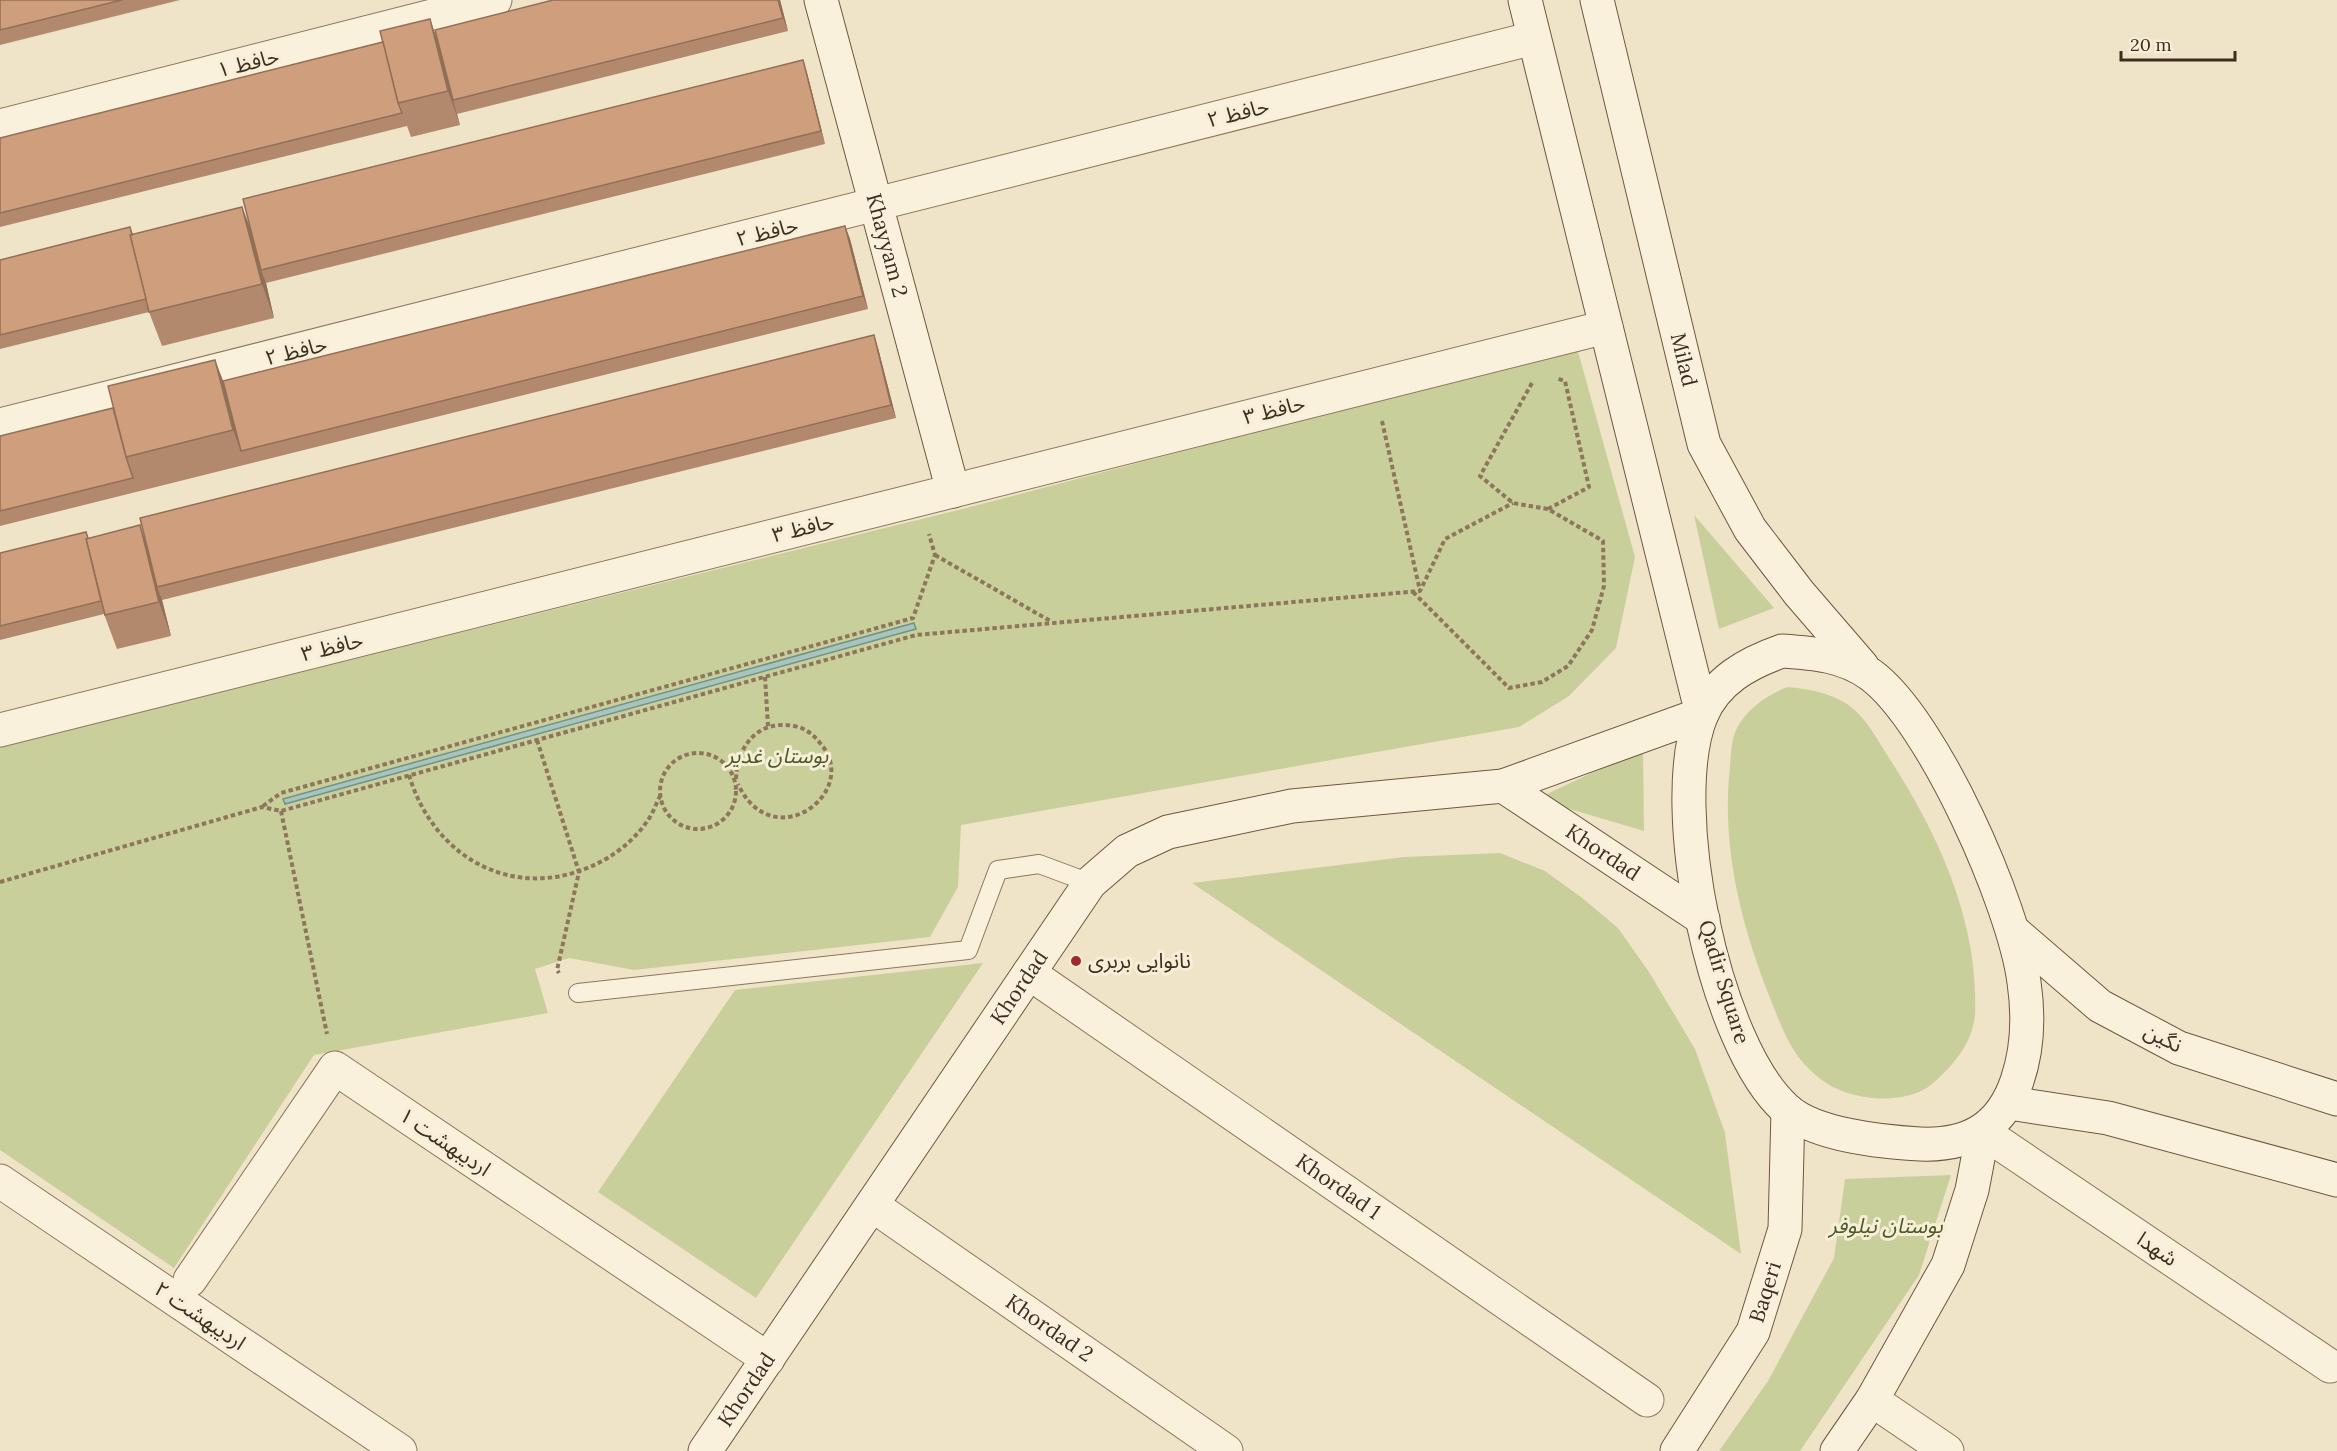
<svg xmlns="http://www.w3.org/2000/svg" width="2337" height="1451" font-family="Lora,'Noto Sans Arabic',serif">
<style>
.green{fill:#c9cf9b}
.water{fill:#a9c4bc;stroke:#6f938a;stroke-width:1.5}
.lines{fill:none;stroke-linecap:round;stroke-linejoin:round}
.lane-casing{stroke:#8d765c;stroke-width:20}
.street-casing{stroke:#8d765c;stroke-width:35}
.secondary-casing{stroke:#6f573f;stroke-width:35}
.path{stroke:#8d765c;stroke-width:4;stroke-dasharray:4.5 3;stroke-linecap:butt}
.lane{stroke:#faf1dc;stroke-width:18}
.street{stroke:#faf1dc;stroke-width:33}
.secondary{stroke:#faf1dc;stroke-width:33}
.wall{fill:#b2896c}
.shaded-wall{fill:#916f58}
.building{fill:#cf9f7d;stroke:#916f58;stroke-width:1.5}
.poi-dot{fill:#9e2a2b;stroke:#f7eed8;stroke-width:2}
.labels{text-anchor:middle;stroke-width:6;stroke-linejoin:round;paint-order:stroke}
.street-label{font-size:21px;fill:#3d2e20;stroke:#f7eed8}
.park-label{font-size:21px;font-style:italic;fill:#4d5a26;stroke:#f7eed8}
.poi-label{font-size:21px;fill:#3d2e20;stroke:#f7eed8;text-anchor:start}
</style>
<rect width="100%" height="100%" fill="#f0e4c8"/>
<g class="green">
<path d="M 1577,348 L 1635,557 L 1616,648 L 1569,696 L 1519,727 L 961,825 L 958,887 L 930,937 L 634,970 L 569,958 L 535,969 L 548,1013 L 314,1055 L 174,1268 L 0,1150 L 0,746 L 966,508 Z"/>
<path d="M 1694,515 L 1774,608 L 1719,629 Z"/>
<path d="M 1787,687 C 1808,689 1828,692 1847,704 C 1866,717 1877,739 1889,758 C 1938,833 1979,922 1975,1014 C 1973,1043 1953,1066 1932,1084 C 1917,1097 1891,1100 1872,1098 C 1840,1094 1821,1084 1800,1059 C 1787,1043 1778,1018 1770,998 C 1741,925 1721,846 1730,767 C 1731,755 1731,741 1736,730 C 1746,709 1766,696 1787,687 Z"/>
<path d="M 1643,749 L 1644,831 L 1536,799 Z"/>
<path d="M 1500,853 L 1545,871 L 1581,897 L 1618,928 L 1649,972 L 1695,1049 L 1725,1133 L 1741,1254 L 1192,883 L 1404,857 Z"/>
<path d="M 983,963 L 756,1298 L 598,1192 L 735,990 Z"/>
<path d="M 1951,1175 L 1919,1275 L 1800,1451 L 1719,1451 L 1768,1381 L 1834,1258 L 1845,1179 Z"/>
</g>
<path class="water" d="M 914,623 L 916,629 L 285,804 L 283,799 Z"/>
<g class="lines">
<g class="lane-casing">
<path id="lane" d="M 578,993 L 968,950 L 998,870 L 1039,864 L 1090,883"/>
</g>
<g class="street-casing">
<g id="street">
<path d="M 0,126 L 495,0"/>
<path d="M 0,425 L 1534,38"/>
<path d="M 0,730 L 1606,327"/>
<path id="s1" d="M 1029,973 L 1647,1400"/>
<path d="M 1983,1132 L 2330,1366"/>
<path d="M 0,1181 L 400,1451"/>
<path id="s2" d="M 872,1205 L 1226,1451"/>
<path d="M 190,1280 L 335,1068 L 768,1359"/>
<path d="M 1872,1400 L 1947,1451"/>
</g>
</g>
<g class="secondary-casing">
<g id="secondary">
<path id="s3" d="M 821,0 L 953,491"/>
<path id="s4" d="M 1597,0 L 1704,444 L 1750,529 L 1799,593 L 1862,666"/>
<path d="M 1782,651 C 1813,653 1844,655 1871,675 C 1933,721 2014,905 2024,982 C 2029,1016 2028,1049 2017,1081 C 2001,1128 1969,1146 1920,1144 C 1883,1142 1814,1135 1786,1109 C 1714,1045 1665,806 1701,716 C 1716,680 1748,663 1782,651 Z"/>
<path id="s5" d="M 1503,786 L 1703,919"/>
<path d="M 2013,931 L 2100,1006 L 2179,1048 L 2337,1099"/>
<path d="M 2009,1103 L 2108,1118 L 2337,1180"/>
<path id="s6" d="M 705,1451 L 1090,883 L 1127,851 L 1168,832 L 1292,806 L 1503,786 L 1702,714 L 1525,0"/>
<path id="s7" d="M 1677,1451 L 1753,1332 L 1785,1229 L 1788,1111"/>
<path d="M 1837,1451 L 1872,1400 L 1948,1265 L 1972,1190 L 1983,1132"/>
</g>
</g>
<g class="path">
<path d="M 1382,421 L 1420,591"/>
<path d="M 1548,509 L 1589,487 L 1565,381 L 1556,378"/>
<path d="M 935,555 L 1052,622"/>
<path d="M 1413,592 L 1509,688 L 1542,682 L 1568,666 L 1592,630 L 1604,586 L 1603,541 L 1548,509 L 1513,503 L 1480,476 L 1532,383"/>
<path d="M 765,677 L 768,726"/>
<path d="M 537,740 L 579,872 L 557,970 L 559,973"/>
<circle cx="698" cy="791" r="38"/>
<path d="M 409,775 C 433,856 511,902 592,866 C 613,857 635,840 648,820 C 653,813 656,804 660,796"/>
<path d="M 736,779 C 737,746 758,719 794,726 C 805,728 813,734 820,743 C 863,791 773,859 738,784"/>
<path d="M 263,806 L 281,793 L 913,618 L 935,555 L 929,534"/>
<path d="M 281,811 L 327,1034"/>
<path d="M 0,882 L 262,807 L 281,811 L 916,635 L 1420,591 L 1445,539 L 1513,503"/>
</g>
<use href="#lane" class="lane"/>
<use href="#street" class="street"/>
<use href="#secondary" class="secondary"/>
</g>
<g class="wall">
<path d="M 0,0 L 180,0 L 0,45 Z"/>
<path d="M 780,0 L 788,31 L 457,114 L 460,125 L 411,137 L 407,126 L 0,227 L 0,138 L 437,38 Z"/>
<path d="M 803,60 L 807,73 L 825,144 L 266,283 L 274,318 L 162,346 L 149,312 L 0,349 L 0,260 L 130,227 L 133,234 L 242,207 L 251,229 Z"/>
<path d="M 845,226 L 850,239 L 868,309 L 0,526 L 0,436 L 113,408 L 215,360 L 223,381 Z"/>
<path d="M 878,348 L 896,418 L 162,600 L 171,636 L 117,649 L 104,614 L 0,640 L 0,553 L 88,538 L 147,544 Z"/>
</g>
<g class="shaded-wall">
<path d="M 778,0 L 780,0 L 788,31 L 783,18 Z"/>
<path d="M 430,19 L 442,53 L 453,100 L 460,125 L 448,91 Z"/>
<path d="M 803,60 L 807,73 L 825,144 L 821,131 Z"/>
<path d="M 242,207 L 255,241 L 261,270 L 266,283 L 274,318 L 262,284 Z"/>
<path d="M 845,226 L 850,239 L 868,309 L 863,296 Z"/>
<path d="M 874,335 L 878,348 L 896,418 L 891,405 Z"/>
<path d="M 215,360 L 228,394 L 241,451 L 233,430 Z"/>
<path d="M 140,525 L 152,559 L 157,587 L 162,600 L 171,636 L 159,602 Z"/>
</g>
<g class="building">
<path d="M 0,0 L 122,0 L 0,30 Z"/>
<path d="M 553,0 L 778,0 L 783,18 L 453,100 L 435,30 Z"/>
<path d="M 430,19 L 448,91 L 398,103 L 380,31 Z"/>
<path d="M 383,42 L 398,103 L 402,113 L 0,213 L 0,138 Z"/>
<path d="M 803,60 L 821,131 L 261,270 L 243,199 Z"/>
<path d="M 242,207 L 262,284 L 149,312 L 130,235 Z"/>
<path d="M 845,226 L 863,296 L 241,451 L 223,381 Z"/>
<path d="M 130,227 L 132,235 L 130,235 L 146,299 L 0,335 L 0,260 Z"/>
<path d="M 874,335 L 891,405 L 157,587 L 140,518 Z"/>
<path d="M 215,360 L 233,430 L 126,457 L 108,386 Z"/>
<path d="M 113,408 L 126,457 L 133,478 L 0,511 L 0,436 Z"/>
<path d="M 140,525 L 159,602 L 105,615 L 86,539 Z"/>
<path d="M 86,532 L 88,538 L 86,539 L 101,601 L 0,626 L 0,553 Z"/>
</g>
<circle class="poi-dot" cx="1076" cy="961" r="6"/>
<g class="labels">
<g class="street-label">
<text transform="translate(248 63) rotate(-14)" y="7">حافظ ۱</text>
<text transform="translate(1238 113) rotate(-14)" y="7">حافظ ۲</text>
<text transform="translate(767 232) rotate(-14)" y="7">حافظ ۲</text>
<text dy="7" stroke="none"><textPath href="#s3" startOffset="254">Khayyam 2</textPath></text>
<text transform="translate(296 351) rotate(-14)" y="7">حافظ ۲</text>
<text dy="7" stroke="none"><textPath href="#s4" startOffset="370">Milad</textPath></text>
<text transform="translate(1274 410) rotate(-14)" y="7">حافظ ۳</text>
<text transform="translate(803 528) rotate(-14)" y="7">حافظ ۳</text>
<text transform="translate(332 647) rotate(-14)" y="7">حافظ ۳</text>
<text dy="7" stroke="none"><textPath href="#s5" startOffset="120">Khordad</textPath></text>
<text transform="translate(1724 982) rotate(73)" y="7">Qadir Square</text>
<text dy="7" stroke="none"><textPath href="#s6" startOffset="560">Khordad</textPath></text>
<text transform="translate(2163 1038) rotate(26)" y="7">نگین</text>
<text transform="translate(445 1142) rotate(34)" y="7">اردیبهشت ۱</text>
<text dy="7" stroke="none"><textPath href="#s1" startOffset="376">Khordad 1</textPath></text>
<text transform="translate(2157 1249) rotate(34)" y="7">شهدا</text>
<text dy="7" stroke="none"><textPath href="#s7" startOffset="183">Baqeri</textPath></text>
<text transform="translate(200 1316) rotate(34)" y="7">اردیبهشت ۲</text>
<text dy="7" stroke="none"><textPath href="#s2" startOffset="216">Khordad 2</textPath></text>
<text dy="7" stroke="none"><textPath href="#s6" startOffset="74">Khordad</textPath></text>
</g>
<g class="park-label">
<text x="777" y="763">بوستان غدیر</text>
<text x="1886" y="1233">بوستان نیلوفر</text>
</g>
<g class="poi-label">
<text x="1088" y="968">نانوایی بربری</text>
</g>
</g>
<path d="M2121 51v9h114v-9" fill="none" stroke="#3d2e20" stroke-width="3"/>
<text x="2130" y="51" font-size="18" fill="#3d2e20" stroke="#f7eed8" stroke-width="4.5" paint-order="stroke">20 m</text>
</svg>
